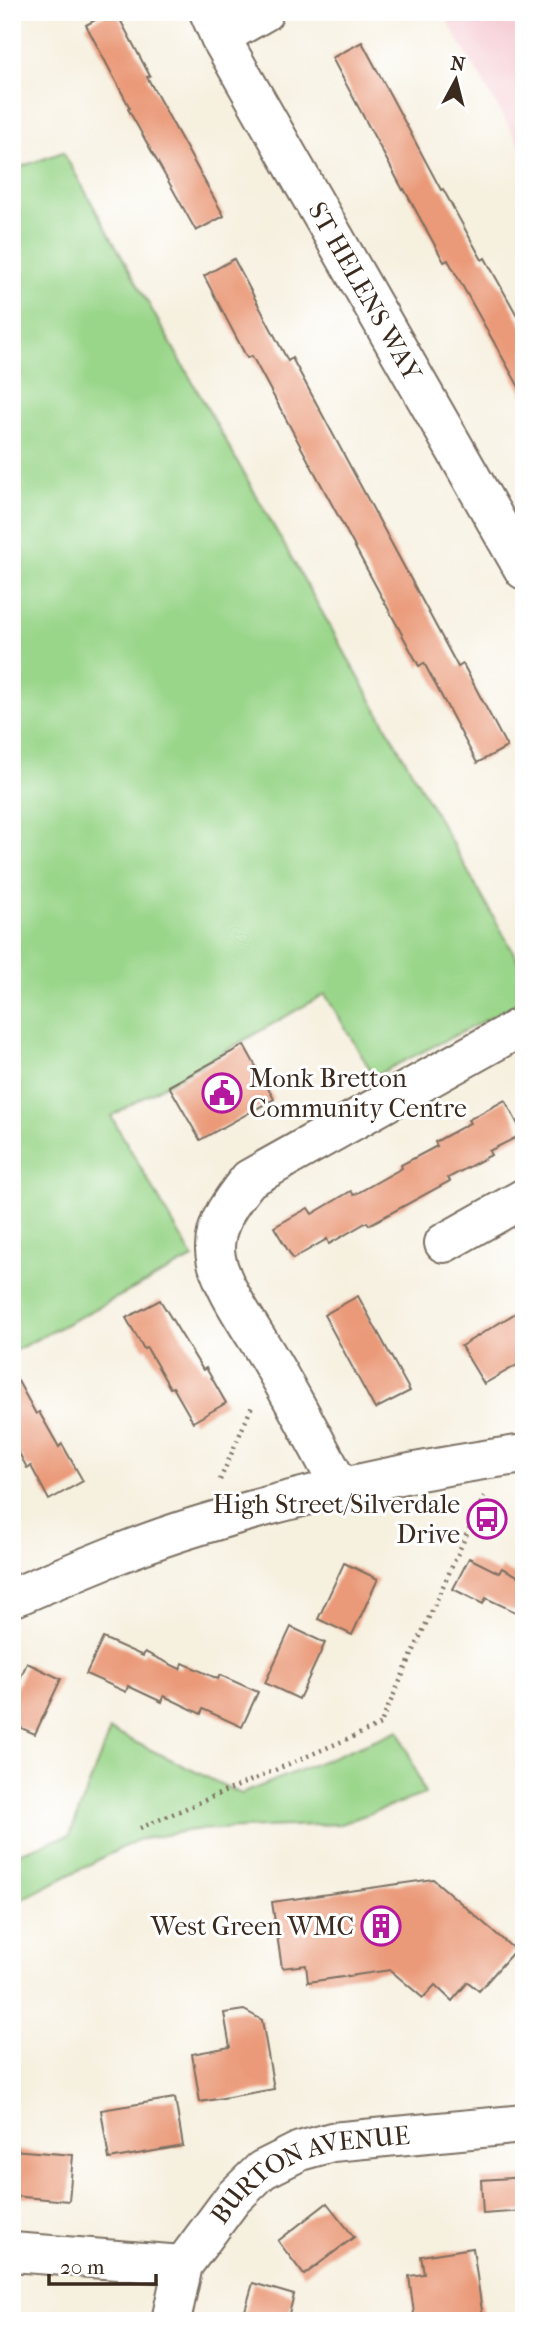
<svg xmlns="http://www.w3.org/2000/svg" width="536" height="2333" font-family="'IM FELL French Canon',serif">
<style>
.built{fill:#f6cfd6}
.green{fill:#9ad68a;stroke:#6a8054;stroke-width:2}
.building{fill:#ea9a78}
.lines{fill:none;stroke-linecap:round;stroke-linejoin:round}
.minor-casing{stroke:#7c6f62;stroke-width:42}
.path{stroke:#7c6f62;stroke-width:4.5;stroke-dasharray:2 5;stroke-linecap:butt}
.minor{stroke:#fff;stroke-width:38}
.labels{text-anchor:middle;stroke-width:6;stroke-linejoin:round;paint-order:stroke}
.street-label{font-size:26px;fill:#3b2a1e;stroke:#fff}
.poi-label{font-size:26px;fill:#3b2a1e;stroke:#fff;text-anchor:end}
</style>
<rect width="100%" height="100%" fill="#fff"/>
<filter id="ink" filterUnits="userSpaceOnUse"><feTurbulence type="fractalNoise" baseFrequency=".0143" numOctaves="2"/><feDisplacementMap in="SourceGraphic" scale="14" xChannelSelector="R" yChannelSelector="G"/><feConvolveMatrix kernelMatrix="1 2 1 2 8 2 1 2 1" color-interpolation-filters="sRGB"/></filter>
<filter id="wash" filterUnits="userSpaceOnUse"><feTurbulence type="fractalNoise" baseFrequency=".00686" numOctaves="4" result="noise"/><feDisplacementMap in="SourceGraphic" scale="28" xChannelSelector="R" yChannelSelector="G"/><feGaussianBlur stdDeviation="1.57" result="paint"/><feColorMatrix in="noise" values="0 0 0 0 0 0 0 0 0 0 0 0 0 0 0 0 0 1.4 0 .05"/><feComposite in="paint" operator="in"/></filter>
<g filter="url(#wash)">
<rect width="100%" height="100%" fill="#f6f0df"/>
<path class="built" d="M 442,12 L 524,12 L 524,152 Z"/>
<g class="green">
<path d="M 63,152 L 524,971 L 524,1001 L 374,1076 L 325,994 L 111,1116 L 193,1258 L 12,1352 L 12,170 Z"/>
<path d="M 110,1730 L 241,1794 L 399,1730 L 425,1794 L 340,1824 L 192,1830 L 137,1840 L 12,1904 L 12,1855 L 70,1835 Z"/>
</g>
<g id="blocks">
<g class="building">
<path d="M 110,12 L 116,12 L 150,76 L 147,77 L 224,216 L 196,231 L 128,109 L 130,108 L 86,25 Z"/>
<path d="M 362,42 L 441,190 L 443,189 L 482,260 L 485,258 L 524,328 L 524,396 L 448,260 L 444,262 L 404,189 L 403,190 L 332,58 Z"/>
<path d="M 234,259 L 288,361 L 292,358 L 458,667 L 463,664 L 507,747 L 477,763 L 424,663 L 419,666 L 252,356 L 247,358 L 204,276 Z"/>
<path d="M 244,1045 L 274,1099 L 200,1140 L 169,1086 Z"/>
<path d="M 505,1100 L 523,1134 L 489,1151 L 491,1155 L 448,1178 L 450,1181 L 369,1225 L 367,1222 L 329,1244 L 327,1239 L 293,1259 L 274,1227 L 308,1208 L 312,1214 L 351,1191 L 354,1195 L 402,1168 L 401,1165 L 437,1146 L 435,1142 L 470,1123 L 468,1120 Z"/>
<path d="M 358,1296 L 410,1391 L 375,1409 L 324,1315 Z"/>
<path d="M 160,1300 L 203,1370 L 206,1368 L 226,1403 L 193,1422 L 173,1387 L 170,1388 L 147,1348 L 144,1349 L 126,1318 Z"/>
<path d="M 524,1308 L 524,1361 L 484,1384 L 461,1346 Z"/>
<path d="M 12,1370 L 36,1414 L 39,1412 L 59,1447 L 62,1444 L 83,1481 L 49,1500 L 31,1466 L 27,1468 L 12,1440 Z"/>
<path d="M 469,1558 L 499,1573 L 502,1568 L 524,1579 L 524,1616 L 486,1598 L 483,1604 L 453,1589 Z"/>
<path d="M 344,1563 L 378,1579 L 352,1635 L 318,1619 Z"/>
<path d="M 291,1627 L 325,1643 L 299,1699 L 265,1683 Z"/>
<path d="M 103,1638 L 143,1656 L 145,1652 L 180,1669 L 183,1663 L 218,1679 L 220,1675 L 258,1692 L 242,1727 L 203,1709 L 201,1714 L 164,1696 L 162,1702 L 128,1686 L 126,1692 L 86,1674 Z"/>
<path d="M 27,1663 L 61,1679 L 35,1734 L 12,1724 L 12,1696 Z"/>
<path d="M 433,1879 L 515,1950 L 479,1991 L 468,1982 L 452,2001 L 435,1985 L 423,1998 L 390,1970 L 308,1982 L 306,1965 L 282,1968 L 272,1902 Z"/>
<path d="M 244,2010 L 262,2020 L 274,2089 L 200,2102 L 192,2054 L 230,2047 L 224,2013 Z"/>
<path d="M 175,2098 L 183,2146 L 109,2159 L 101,2110 Z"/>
<path d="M 12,2150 L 73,2155 L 69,2201 L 12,2196 Z"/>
<path d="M 524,2177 L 524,2211 L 483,2214 L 481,2180 Z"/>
<path d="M 327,2203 L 354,2237 L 304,2275 L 278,2241 Z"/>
<path d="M 473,2248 L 483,2318 L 461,2321 L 415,2321 L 409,2276 L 424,2274 L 421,2256 Z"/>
<path d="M 253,2283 L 294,2295 L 287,2321 L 242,2321 Z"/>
</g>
</g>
</g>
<g filter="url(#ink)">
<use href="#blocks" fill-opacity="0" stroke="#7c6f62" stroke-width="2"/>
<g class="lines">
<g class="minor-casing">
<g id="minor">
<path id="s1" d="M 209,12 L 220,37 L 524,570"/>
<path d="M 220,37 L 264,12"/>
<path d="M 444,1243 L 524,1198"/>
<path d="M 340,1487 C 317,1445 295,1402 270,1360 C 254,1332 216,1281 215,1250 C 214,1223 233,1199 249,1179 L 524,1025"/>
<path d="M 12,1598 C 74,1572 137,1544 201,1525 C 306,1493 415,1469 524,1454"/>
<path d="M 12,2252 L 183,2265"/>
<path id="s2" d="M 171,2321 L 183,2265 L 233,2198 L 262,2170 L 300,2151 L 332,2142 L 524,2124"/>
</g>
</g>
<g class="path">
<path d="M 220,1480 L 253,1404"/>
<path d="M 140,1828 L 380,1725 L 484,1496"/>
</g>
<use href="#minor" class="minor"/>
</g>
</g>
<defs>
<g id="civic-ring" transform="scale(2.0125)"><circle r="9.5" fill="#fff" stroke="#b5179e" stroke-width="1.5"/><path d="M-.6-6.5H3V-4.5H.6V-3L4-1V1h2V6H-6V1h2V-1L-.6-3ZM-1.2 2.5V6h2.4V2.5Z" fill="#b5179e"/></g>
<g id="bus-ring" transform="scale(2.0125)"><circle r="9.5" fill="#fff" stroke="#b5179e" stroke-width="1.5"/><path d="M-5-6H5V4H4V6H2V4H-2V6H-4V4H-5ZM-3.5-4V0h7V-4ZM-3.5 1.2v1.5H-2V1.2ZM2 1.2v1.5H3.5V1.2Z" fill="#b5179e"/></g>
<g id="building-ring" transform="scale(2.0125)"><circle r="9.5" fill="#fff" stroke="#b5179e" stroke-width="1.5"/><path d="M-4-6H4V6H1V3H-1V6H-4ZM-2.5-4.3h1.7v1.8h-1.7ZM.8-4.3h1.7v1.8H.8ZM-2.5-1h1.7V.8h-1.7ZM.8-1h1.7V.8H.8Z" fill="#b5179e"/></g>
</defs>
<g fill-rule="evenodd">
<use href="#civic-ring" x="222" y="1093"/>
<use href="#bus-ring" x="487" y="1519"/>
<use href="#building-ring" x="381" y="1926"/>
</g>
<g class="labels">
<g class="street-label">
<text dy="9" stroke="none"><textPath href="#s1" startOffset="320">ST HELENS WAY</textPath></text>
<text dy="9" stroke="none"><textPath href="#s2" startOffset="224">BURTON AVENUE</textPath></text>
</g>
<g class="poi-label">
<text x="249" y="1087" text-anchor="start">Monk Bretton<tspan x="249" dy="30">Community Centre</tspan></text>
<text x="460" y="1513">High Street/Silverdale<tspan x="460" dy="30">Drive</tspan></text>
<text x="354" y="1935">West Green WMC</text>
</g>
</g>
<rect width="536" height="2333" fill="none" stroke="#fff" stroke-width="42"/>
<g transform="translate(456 80) rotate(7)" stroke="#ffffff" stroke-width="5" paint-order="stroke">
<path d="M0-5L12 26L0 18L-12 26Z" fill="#3b2a1e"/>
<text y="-10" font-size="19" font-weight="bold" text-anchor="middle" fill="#3b2a1e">N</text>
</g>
<path d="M49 2274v10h107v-10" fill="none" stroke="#3b2a1e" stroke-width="3.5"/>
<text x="60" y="2274" font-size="21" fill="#3b2a1e" stroke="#ffffff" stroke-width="5" paint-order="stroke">20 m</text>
</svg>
